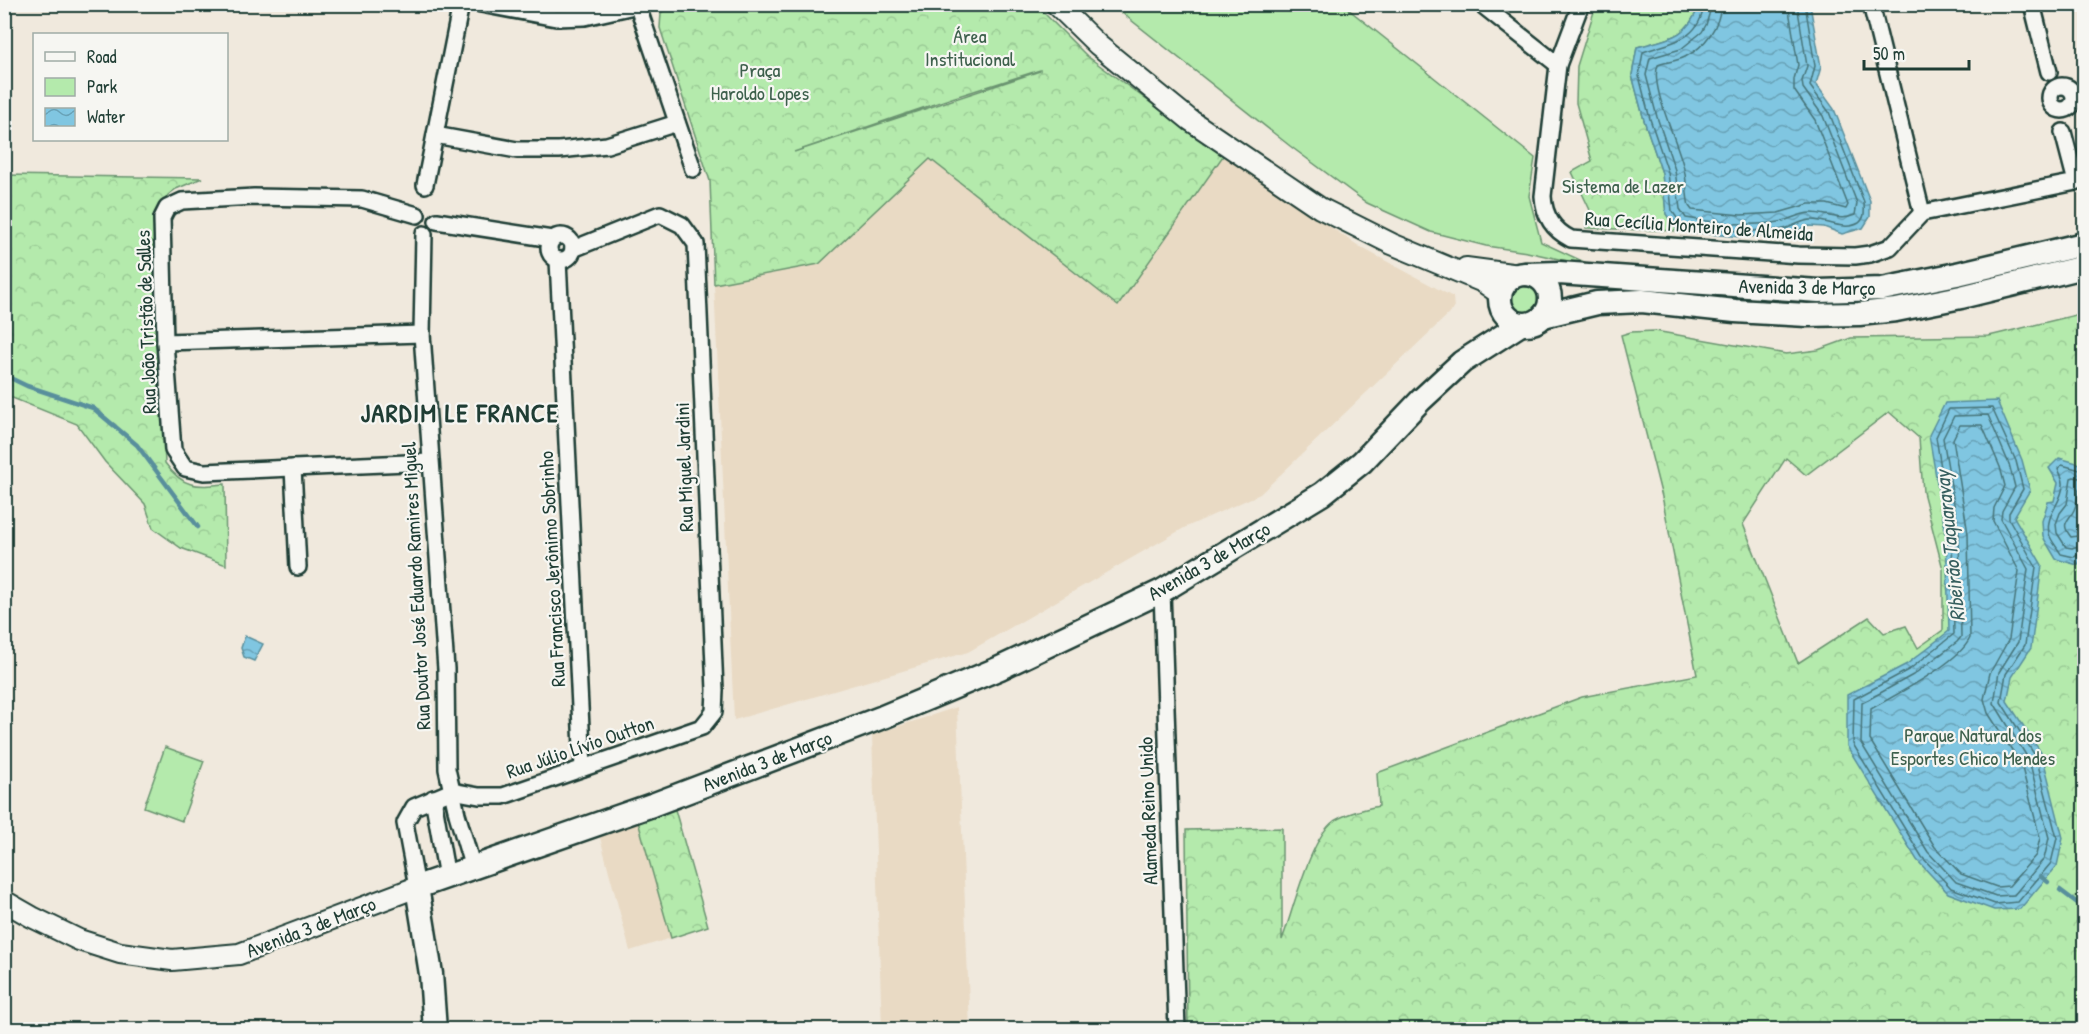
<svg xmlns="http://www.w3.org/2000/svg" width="2089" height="1034" font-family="'Patrick Hand',sans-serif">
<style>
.built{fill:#e9dac4}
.green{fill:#b4eaac;stroke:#6a9470;stroke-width:1.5}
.forest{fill:url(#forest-crowns);stroke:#6a9470;stroke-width:1.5;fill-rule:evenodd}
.water{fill:url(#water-waves);stroke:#598f9c;stroke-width:1.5}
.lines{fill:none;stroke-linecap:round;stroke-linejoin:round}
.shore{stroke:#467479;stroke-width:1.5}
.stream{stroke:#598f9c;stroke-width:4.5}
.minor-casing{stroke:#1f3d34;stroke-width:20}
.tertiary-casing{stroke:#1f3d34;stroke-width:24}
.secondary-casing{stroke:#1f3d34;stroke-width:27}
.minor{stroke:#f6f6f2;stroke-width:15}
.tertiary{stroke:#f6f6f2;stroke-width:20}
.secondary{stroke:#f6f6f2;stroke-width:22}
.labels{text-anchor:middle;stroke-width:4.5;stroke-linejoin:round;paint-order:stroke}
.park-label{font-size:20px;fill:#3d604c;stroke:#f6f6f2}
.street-label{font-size:20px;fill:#1f3d34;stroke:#f6f6f2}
.water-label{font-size:21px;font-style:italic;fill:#375f5f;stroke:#f6f6f2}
.district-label{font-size:26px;font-weight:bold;letter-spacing:1.5px;fill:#1f3d34;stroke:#f6f6f2}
</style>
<defs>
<pattern id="forest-crowns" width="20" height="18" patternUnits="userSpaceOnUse" patternTransform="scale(1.5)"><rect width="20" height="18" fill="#b4eaac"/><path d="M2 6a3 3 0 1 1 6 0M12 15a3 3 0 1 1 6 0" fill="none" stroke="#9aca95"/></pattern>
<pattern id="water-waves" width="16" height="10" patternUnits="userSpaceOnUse" patternTransform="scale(1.5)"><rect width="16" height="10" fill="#80c6e1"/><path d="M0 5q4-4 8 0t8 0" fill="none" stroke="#68a2b7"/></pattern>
</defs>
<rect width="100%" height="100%" fill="#f0e9dd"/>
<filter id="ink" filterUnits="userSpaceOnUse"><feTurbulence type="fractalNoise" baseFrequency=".0167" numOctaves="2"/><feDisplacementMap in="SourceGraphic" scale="12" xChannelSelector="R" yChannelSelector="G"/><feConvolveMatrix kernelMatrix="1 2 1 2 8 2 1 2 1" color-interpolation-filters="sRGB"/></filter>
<g filter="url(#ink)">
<g class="built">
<path d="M 1223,156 L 1362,248 L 1453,297 L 1454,309 L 1260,494 L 1184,528 L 968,652 L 734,720 L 714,284 L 819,264 L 930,159 L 1118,306 Z"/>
<path d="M 957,707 L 970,1029 L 882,1029 L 872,735 Z"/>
<path d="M 637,818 L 671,938 L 630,951 L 598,830 Z"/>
</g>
<g class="green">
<path d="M 1112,5 L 1343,5 L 1535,158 L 1529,196 L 1541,242 L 1595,267 L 1527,252 L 1486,246 L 1431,232 L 1367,203 L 1290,146 Z"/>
<circle cx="1526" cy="299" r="16"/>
<path d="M 165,747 L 204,761 L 182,821 L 144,807 Z"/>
</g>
<g class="forest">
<path d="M 671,5 L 1036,5 L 1087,56 L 1223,156 L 1118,306 L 930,159 L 819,264 L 714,284 L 710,181 L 660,28 L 661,13 ZM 1040,70 L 1040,71 L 794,152 L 952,98 Z"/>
<path d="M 1596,5 L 1699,5 C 1688,38 1668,39 1637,47 L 1632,75 L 1644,120 L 1662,173 L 1666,214 L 1678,231 L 1586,228 L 1590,210 L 1572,172 L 1592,161 L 1576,103 L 1577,66 Z"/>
<path d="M 4,175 L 202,178 L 176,189 L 168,195 L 153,220 L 165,463 C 183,488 196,487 225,484 L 226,565 L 181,548 L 153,528 L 145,504 L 105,462 L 77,424 L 5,395 Z"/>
<path d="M 2084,313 L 2084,1029 L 1188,1029 L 1186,830 L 1282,828 L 1282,940 C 1293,911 1310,838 1334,821 C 1347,813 1364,809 1379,806 L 1377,773 L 1582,697 L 1697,675 L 1663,501 L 1621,335 L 1631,332 L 1655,331 L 1786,354 L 1818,350 L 1851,338 L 1989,336 ZM 1889,412 L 1919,438 L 1923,492 L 1943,569 L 1943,630 L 1918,648 L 1906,626 L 1884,633 L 1869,617 L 1798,663 L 1743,524 L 1786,458 L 1806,475 Z"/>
<path d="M 674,806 L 708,926 L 671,938 L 637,818 Z"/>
</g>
<g class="water">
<path d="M 1699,5 L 1810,5 L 1821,67 L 1816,84 L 1834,109 L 1870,201 L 1870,217 L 1863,228 L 1842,234 L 1824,227 L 1809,226 L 1783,235 L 1741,237 L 1678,231 L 1666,214 L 1662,173 L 1644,120 L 1632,75 L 1637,47 C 1668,39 1688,38 1699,5 Z"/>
<path d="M 1997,401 L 2022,460 L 2030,490 L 2014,517 L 2042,565 L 2031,648 L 2012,677 L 2007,701 L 2042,754 L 2063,838 L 2057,866 L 2020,909 L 1994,910 L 1948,893 L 1917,860 L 1847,746 L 1847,695 L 1907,664 L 1949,631 L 1946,536 L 1929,435 L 1945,403 Z"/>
<path d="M 2059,458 L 2084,465 L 2084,553 L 2078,565 L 2056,559 L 2043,537 L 2042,521 L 2048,502 L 2054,501 L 2058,483 L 2049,468 Z"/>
<path d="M 245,636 L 263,644 L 254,661 L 244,657 L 241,648 Z"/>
</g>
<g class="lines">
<g class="shore">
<path d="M 1704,4 C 1700,41 1671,42 1643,52 L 1639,76 L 1650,119 L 1668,172 L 1672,211 L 1682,225 C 1714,230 1746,233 1779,230 C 1790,229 1799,221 1810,220 C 1826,219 1843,232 1859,223 C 1866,218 1864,209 1864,202 L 1829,112 L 1810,86 L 1815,66 L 1805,4"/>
<path d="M 1712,4 L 1706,25 L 1702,32 L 1681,49 L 1650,58 L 1646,75 L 1657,117 L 1675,170 L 1680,209 L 1686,218 C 1716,223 1749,227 1779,222 C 1790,220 1799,213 1811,213 C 1828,213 1839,222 1855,215 L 1857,203 L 1823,116 L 1803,88 L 1802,81 L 1807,66 L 1797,4"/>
<path d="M 1721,4 C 1720,26 1705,47 1685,57 C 1677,61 1667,62 1658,65 C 1649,86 1679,144 1684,169 C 1687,181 1686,194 1689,206 L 1692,210 L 1741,215 L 1778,213 L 1809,204 L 1827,204 L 1846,209 L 1848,205 L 1815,120 L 1794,90 L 1794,79 L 1798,65 L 1788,4"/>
<path d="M 1992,408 L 2016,461 L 2023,489 L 2009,513 L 2009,519 L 2036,567 L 2025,645 L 2006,674 L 2001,702 L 2036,757 L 2057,838 L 2051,863 L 2018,902 L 1995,904 L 1951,888 L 1922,857 L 1853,744 L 1854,699 L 1910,669 L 1954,634 L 1952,535 L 1936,437 L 1949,409 Z"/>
<path d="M 1988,415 L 2009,464 L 2015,487 L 2002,511 L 2001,519 L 2028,569 L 2018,642 L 1999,672 L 1994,703 L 2029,760 L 2049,838 L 2044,859 L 2014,895 L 1996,896 L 1956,882 L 1928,852 L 1861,743 L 1862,703 L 1913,675 L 1957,642 L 1961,637 L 1959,534 L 1943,438 L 1954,416 Z"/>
<path d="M 1982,425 L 2000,467 L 2005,486 L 1994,508 L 1993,521 L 2019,571 L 2009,639 L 1990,673 L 1984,699 L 1988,713 L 2021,764 L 2040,838 L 2036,855 L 2009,886 L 1997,887 L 1961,874 L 1935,847 L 1870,740 L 1871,709 C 1895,695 1959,663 1970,638 L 1968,534 L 1953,439 L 1960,425 Z"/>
<path d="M 2084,471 L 2062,465 L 2058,468 C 2059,473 2064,478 2063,485 C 2062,504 2045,514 2049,533 C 2050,540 2057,547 2061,554 L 2074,557 L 2084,552"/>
<path d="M 2084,479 L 2074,477 L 2071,478 L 2067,504 L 2060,513 L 2056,524 L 2057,533 L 2066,547 L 2072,548 L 2084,544"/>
<path d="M 2084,488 L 2079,489 C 2078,496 2077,504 2074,510 C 2068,522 2060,523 2071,537 L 2084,535"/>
</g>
<g class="stream">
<path d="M 4,375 L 27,386 L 93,408 L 137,445 L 198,527"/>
<path d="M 2040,876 L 2048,882"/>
<path d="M 2060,890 L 2084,908"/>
</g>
<g class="minor-casing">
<g id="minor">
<path d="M 481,4 L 556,18 L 585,17 L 643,4"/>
<path d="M 637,4 L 693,169"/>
<path d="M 1481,4 L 1558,65"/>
<path d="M 1581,4 L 1558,65 L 1543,196 C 1544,216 1553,230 1571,239 L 1798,255 L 1855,256 L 1870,254 L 1890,247 L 1922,213 L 2076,182 L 2063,132"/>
<path d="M 1871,4 L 1922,213"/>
<path d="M 2032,4 L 2049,72"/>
<circle cx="2062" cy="98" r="12"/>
<path d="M 435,135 L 517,150 L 559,150 L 607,145 L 677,123"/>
<path d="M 425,185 L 461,4"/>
<path d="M 417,215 L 362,199 L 254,197 L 182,201 L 167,208 L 162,218 L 165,342 L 173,450 L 185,468 L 204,472 L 430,462"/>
<path d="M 437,221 L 552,239"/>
<path d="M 424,234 L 422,334 L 446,669 L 447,769 L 457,814 L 473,868"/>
<circle cx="561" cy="248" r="12"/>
<path d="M 558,260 L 583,768"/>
<path d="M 165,342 L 422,334"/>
<path d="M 293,468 L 298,567"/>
<path d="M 1162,591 L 1177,1030"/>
<path d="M 433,798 L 447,877"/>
<path d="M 417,887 L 405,823 L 414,807 L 452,791 L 479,796 L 503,796 L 702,727 L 714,712 L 715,690 L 696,244 L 682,225 L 660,214 L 573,249"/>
</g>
</g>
<g class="tertiary-casing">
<g id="tertiary">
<path d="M 1056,4 L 1098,45 L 1190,120 L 1320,208 L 1392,244 L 1483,282 L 1500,294"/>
<path d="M 1466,268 L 1519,275"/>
<path d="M 4,901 L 32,917 L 79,940 L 120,953 L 172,960 L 239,954 L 417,887"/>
</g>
</g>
<g class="secondary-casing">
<g id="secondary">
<path d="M 1526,274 L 1559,273 L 1819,291 L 1882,289 L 1957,274 L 2084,244"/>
<circle cx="1525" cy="299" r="25"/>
<path d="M 1543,316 L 1597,303 L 1642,301 L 1735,311 L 1807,315 L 1859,314 L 1896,310 L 1961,297 L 2084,267"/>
<path d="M 435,1030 L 431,974 L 417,887 L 652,805 L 883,717 L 1000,668 L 1162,591 L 1322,494 L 1362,462 L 1421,400 L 1462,362 L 1521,324"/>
</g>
</g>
<use href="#minor" class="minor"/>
<use href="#tertiary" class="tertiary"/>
<use href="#secondary" class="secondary"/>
</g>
</g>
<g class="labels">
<g class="park-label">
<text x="970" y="43">Área<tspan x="970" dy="23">Institucional</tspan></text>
<text x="760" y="77">Praça<tspan x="760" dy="23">Haroldo Lopes</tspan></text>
<text x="1623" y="193">Sistema de Lazer</text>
<text x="1973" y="742">Parque Natural dos<tspan x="1973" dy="23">Esportes Chico Mendes</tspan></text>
</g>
<g class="street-label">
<text transform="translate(1699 226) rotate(4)" y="7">Rua Cecília Monteiro de Almeida</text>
<text transform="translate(1807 287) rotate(1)" y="7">Avenida 3 de Março</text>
<text transform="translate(146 322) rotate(-92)" y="7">Rua João Tristão de Salles</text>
<text transform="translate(684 467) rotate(-92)" y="7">Rua Miguel Jardini</text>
<text transform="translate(1209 561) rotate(-30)" y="7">Avenida 3 de Março</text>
<text transform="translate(552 569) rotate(-93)" y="7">Rua Francisco Jerônimo Sobrinho</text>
<text transform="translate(416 586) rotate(-93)" y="7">Rua Doutor José Eduardo Ramires Miguel</text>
<text transform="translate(580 747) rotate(-19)" y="7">Rua Júlio Lívio Outton</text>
<text transform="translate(767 761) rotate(-21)" y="7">Avenida 3 de Março</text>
<text transform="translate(1148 811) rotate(-92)" y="7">Alameda Reino Unido</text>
<text transform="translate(311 927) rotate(-21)" y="7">Avenida 3 de Março</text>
</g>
<g class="water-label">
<text transform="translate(1950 546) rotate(-96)" y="7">Ribeirão Taquaravay</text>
</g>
<g class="district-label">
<text x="460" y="422">JARDIM LE FRANCE</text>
</g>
</g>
<rect width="2089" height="1034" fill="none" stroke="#f6f6f2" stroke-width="24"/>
<rect x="12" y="12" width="2065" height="1010" fill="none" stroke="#1f3d34" stroke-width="2" filter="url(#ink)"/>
<rect x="33" y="33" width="195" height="108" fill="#f6f6f2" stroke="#a0aca6" stroke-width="1.5"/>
<rect x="45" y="52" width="30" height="9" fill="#f6f6f2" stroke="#a0aca6" stroke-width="1.5"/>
<text x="87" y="63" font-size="18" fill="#1f3d34">Road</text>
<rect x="45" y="78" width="30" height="18" fill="#b4eaac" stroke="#a0aca6" stroke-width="1.5"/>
<text x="87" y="93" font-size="18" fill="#1f3d34">Park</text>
<rect x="45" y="108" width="30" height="18" fill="url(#water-waves)" stroke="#a0aca6" stroke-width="1.5"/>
<text x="87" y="123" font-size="18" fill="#1f3d34">Water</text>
<path d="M1864 60v9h105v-9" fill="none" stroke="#1f3d34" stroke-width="3"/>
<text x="1873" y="60" font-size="18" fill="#1f3d34" stroke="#f6f6f2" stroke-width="4.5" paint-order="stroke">50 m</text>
</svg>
